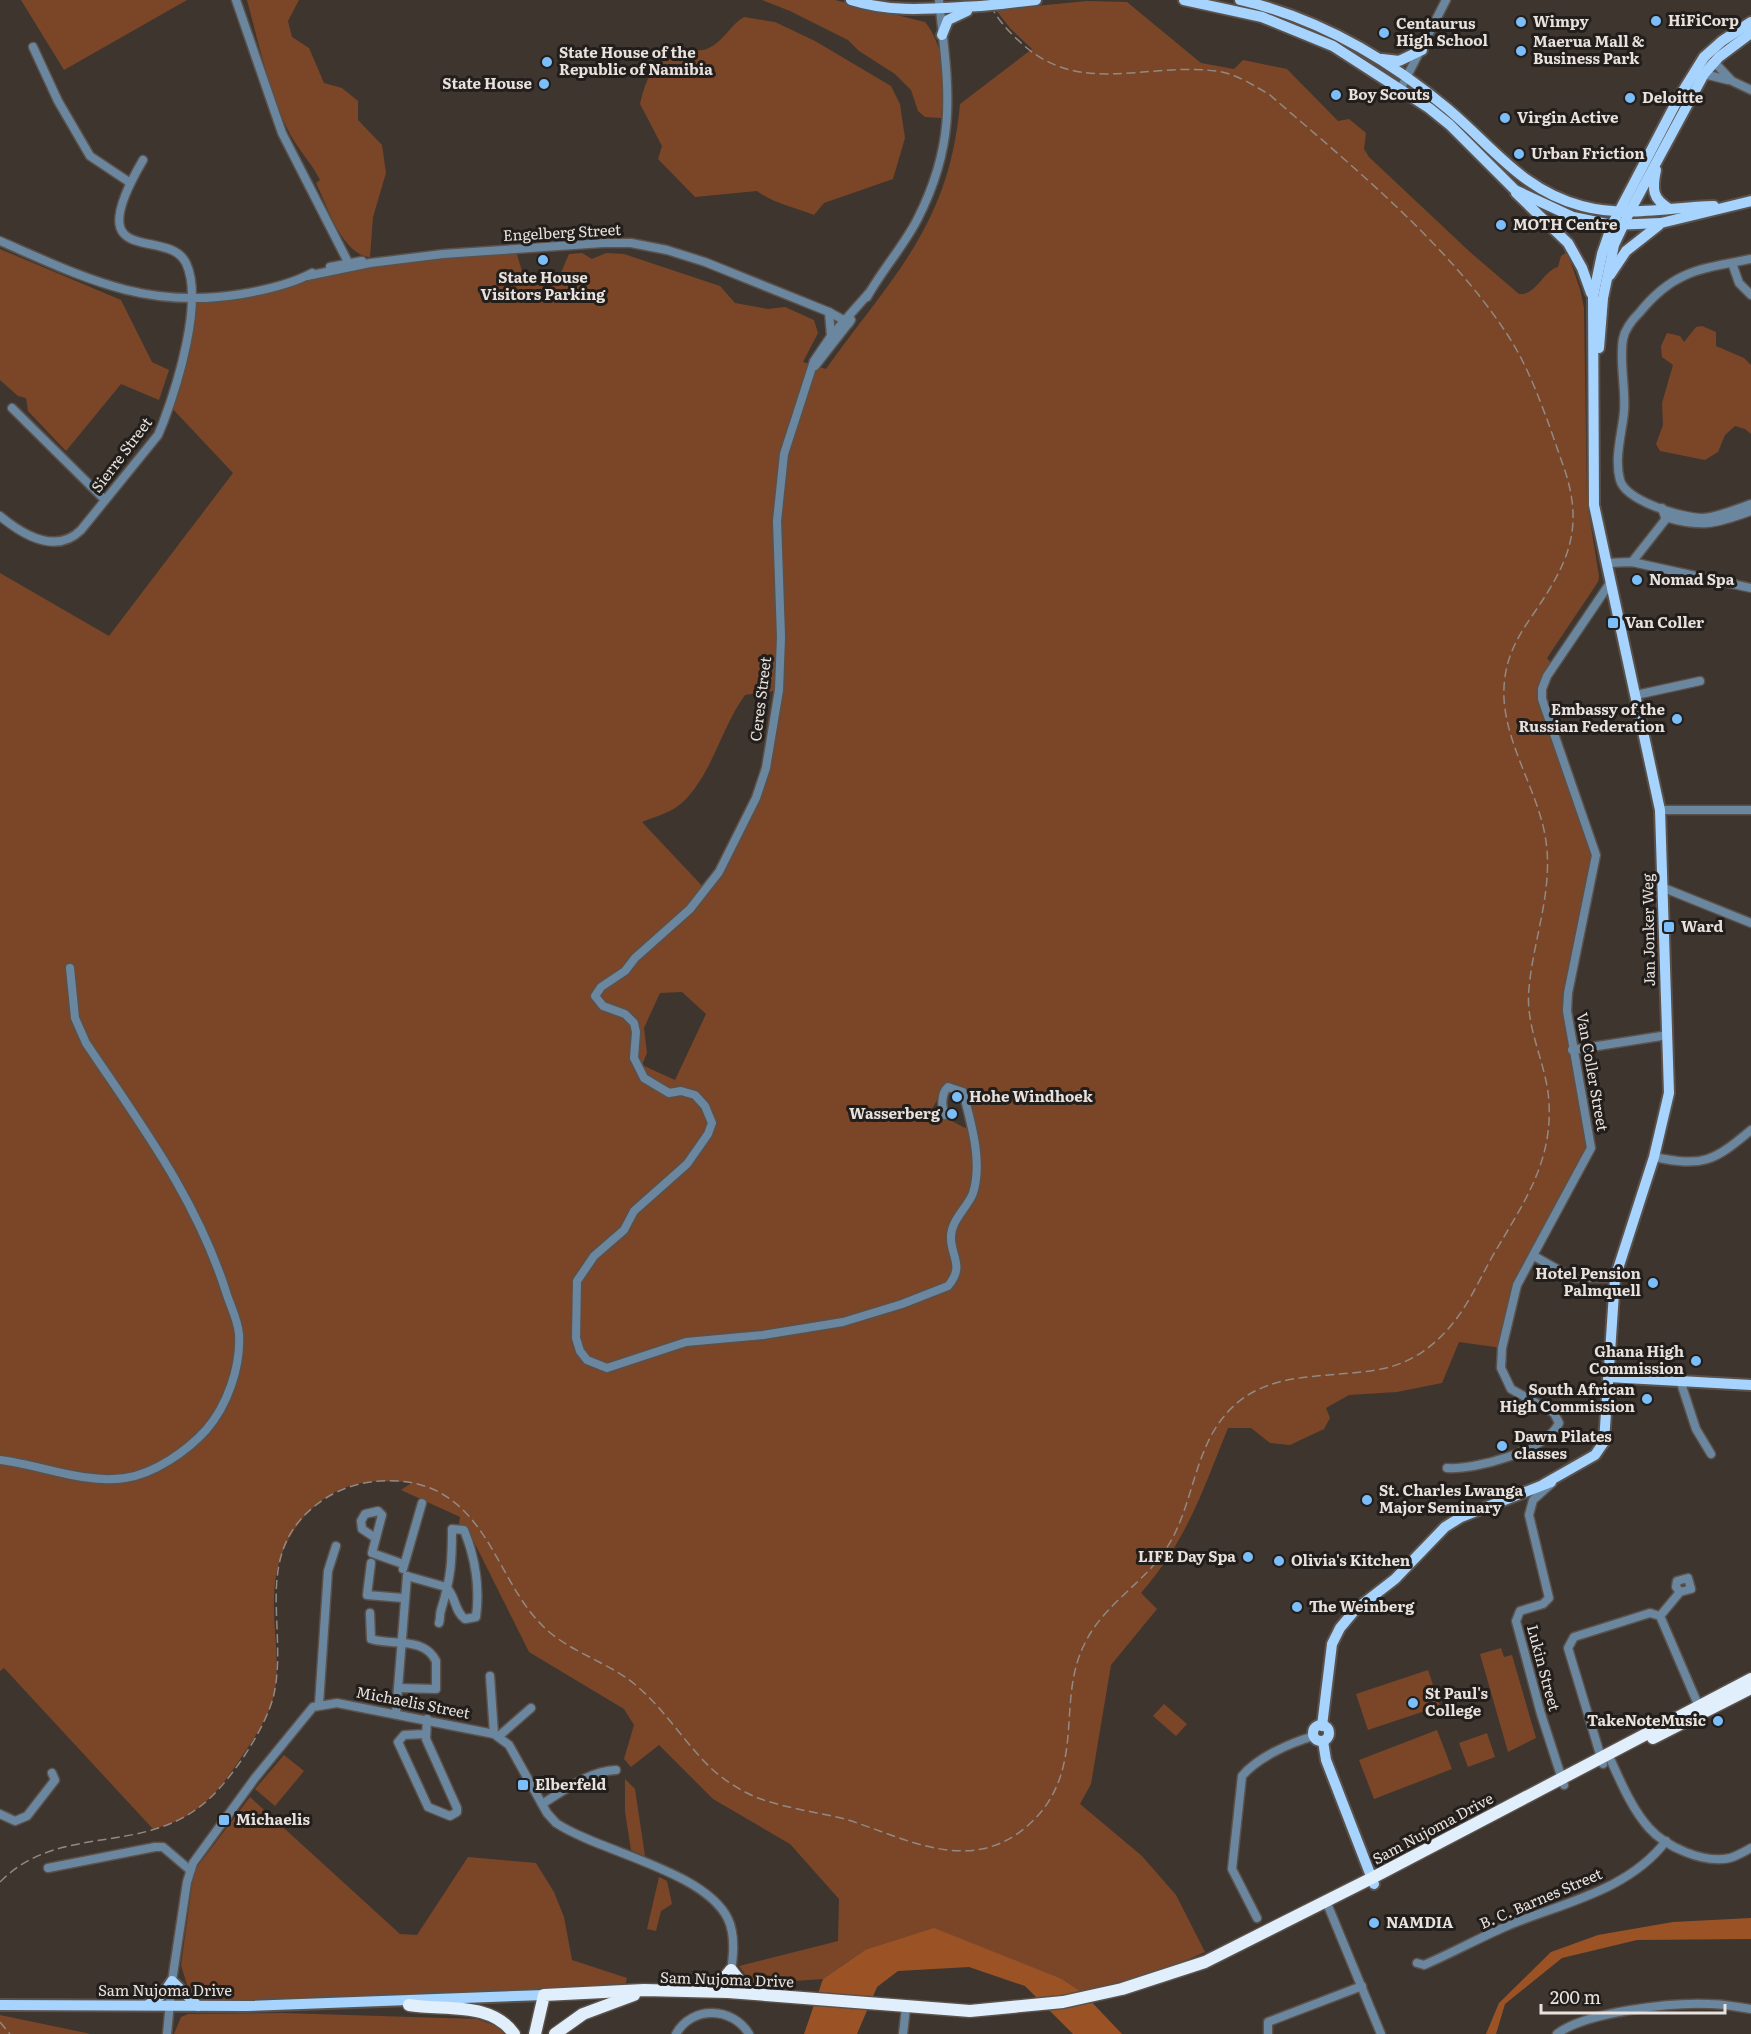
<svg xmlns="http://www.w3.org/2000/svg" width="1751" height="2034" font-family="Literata,serif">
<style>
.green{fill:#7a4627;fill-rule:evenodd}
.water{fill:#9b5326}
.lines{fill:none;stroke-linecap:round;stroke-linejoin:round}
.minor-casing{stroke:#5a514b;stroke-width:11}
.major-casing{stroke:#5a514b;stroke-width:14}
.highway-casing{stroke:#5a514b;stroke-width:15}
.minor{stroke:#6b87a0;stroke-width:8}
.major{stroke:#a6d4fe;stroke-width:10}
.highway{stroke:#e1eefb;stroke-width:12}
.rail{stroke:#928984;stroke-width:1.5;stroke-dasharray:9 4.5;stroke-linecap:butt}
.major-bridge-casing{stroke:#5a514b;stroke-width:14;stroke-linecap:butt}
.major-bridge{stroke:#a6d4fe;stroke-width:10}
.poi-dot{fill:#7cbef9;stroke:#221e1b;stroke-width:2}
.labels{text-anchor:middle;stroke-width:6;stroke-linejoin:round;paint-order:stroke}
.poi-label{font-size:15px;font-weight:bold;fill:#e8e1dd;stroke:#221e1b;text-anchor:start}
.street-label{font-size:15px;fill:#e8e1dd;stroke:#221e1b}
</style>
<rect width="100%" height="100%" fill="#3f352f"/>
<g class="green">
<path d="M 21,0 L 187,0 L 64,70 Z"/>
<path d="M 247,0 L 299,0 L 288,21 L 292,37 L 309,48 L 324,83 L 342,88 L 358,101 L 358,120 L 382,145 L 386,173 L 373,217 L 370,257 C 342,255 327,205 316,183 L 320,180 C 311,162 299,151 290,134 C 269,93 259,44 247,0 Z"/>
<path d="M 762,0 L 835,0 L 925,22 C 946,47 945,87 941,118 L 925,117 L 918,111 L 911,90 L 895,74 L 859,51 L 848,40 L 790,11 Z"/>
<path d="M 1087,1 L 1127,2 L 1201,63 L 1234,69 L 1243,60 L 1287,69 L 1338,121 L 1349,119 L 1366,133 L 1364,149 L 1369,157 L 1470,252 L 1519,294 C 1536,296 1543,271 1558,267 L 1561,256 L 1567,252 L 1580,289 L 1584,308 L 1587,502 L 1599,576 L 1598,582 L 1547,658 L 1554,666 L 1542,689 L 1594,848 L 1568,993 L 1591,1141 L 1517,1285 L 1502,1348 L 1459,1342 L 1442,1383 L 1397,1392 L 1349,1395 L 1326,1408 L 1330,1418 L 1324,1429 L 1290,1445 L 1270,1443 L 1251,1428 L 1228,1428 C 1202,1492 1187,1540 1141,1593 L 1157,1609 L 1111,1665 L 1091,1784 L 1080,1804 L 1142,1856 L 1176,1895 L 1205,1952 L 1171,1967 L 1083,1993 L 1062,1979 L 865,1950 L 823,1979 L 752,1984 L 739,1966 L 838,1941 L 839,1899 L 790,1844 L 713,1799 L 659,1745 L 631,1767 L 624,1759 L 634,1725 L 624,1709 L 529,1652 L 467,1528 L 459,1524 L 460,1517 L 401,1490 L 413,1482 C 396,1482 379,1480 362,1483 C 315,1491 280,1536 275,1583 C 271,1616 279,1650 276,1683 C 273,1715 251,1742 234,1768 C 212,1800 191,1820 153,1829 L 4,1668 L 0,1671 L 0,573 L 109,636 L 233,473 L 170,406 L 191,300 L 233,295 L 370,263 L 516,251 L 526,285 L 557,282 L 569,254 L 582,253 L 592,259 L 606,253 L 624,254 L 720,286 L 735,303 L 768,309 L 785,307 L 814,320 L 818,333 L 803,362 L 826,369 C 893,275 949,226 960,104 L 1032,49 L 1010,28 L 996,10 ZM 779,690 L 756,798 L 705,889 L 642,822 C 656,816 672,813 684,801 C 713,772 721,728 745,695 ZM 682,992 L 706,1014 L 675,1080 L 642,1065 L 647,1053 L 644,1028 L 660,993 ZM 954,1084 L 962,1088 L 971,1130 C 956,1125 945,1116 932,1109 L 945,1086 Z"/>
<path d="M 744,17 L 775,22 L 815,41 L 891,86 L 900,104 L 905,138 L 893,179 L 824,203 L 814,215 C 795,207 773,203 757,191 L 695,197 L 658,159 L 662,146 L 640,104 C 647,75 654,59 686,51 C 693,49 702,52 709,48 C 724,41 730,25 744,17 Z"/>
<path d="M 0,249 L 121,300 L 152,362 L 169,370 L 159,400 L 121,384 L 66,451 L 28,411 L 26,398 L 18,396 L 0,380 Z"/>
<path d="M 1702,326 L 1716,332 L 1716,346 L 1744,358 L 1751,365 L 1751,434 L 1745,429 L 1735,426 L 1725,435 L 1718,452 L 1705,460 L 1660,451 L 1656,444 L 1663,425 L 1662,403 L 1673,365 L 1662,357 L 1661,346 L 1667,333 L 1680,336 L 1684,342 L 1696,327 Z"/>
<path d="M 1501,1648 L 1504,1657 L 1512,1655 L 1536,1738 L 1508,1752 L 1480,1654 Z"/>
<path d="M 1428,1670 L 1440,1706 L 1368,1730 L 1356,1694 Z"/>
<path d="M 1164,1704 L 1187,1724 L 1176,1736 L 1153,1716 Z"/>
<path d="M 1437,1730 L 1452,1769 L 1374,1799 L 1359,1760 Z"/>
<path d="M 1487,1733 L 1495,1757 L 1468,1767 L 1459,1743 Z"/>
<path d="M 284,1755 L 304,1771 L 275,1806 L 255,1789 Z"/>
<path d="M 625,1779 L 635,1789 L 645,1856 L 631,1850 L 625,1812 Z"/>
<path d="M 250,1797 L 400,1934 L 417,1935 L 468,1857 L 536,1863 L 554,1892 L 564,1917 L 572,1960 L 627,1978 L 625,1986 L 209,2001 L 196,1994 L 187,1985 L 181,1965 L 194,1871 Z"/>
<path d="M 659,1877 L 667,1881 L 672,1904 L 661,1911 L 656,1931 L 647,1929 Z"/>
<path d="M 283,2013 L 477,2019 L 499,2027 L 504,2034 L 174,2034 L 181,2017 L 188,2014 Z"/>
<path d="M 0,2015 L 91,2034 L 0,2034 Z"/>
</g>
<g class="water">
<path d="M 1751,1918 L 1751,1939 L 1637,1940 L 1562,1958 L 1505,2004 L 1496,2034 L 1486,2034 L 1499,2003 L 1551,1952 L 1598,1935 L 1673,1922 Z"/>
<path d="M 934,1928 L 1062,1979 L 1083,1993 L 1122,2034 L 1073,2034 L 1025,1986 L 969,1967 L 898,1971 L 877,1987 L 857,2034 L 804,2034 L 823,1979 L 865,1950 Z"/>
</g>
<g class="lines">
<g class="minor-casing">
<g id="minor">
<path d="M 236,0 L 282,133 L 350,266"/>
<path d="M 33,47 L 58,101 L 90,156 L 129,182"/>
<path d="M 1701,61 L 1716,64 L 1732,81 L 1751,90"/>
<path d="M 1700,73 L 1728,80"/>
<path d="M 1401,88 L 1446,0"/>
<path d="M 0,241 C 85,278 146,310 242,294 C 265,290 292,284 312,273"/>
<path d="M 1751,259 C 1701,269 1674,270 1640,312 C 1633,319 1625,328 1623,339 C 1619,362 1626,388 1624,412 C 1622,433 1614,458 1620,480 C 1626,501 1682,518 1703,518 C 1719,517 1736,509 1751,504"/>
<path d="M 1732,263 L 1739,283 L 1751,295"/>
<path d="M 330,267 L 362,261"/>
<path d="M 307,276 L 370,263 L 443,254 L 603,243 L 631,243 L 667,250 L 705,262 L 829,312 L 849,323"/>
<path d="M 869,293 L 831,336 L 814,361 L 784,454 L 777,521 L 781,637 L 779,690 L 766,768 L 756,798 L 719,872 L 690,909 L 635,958 L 625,971 L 601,987 L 595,996 L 603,1006 L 625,1014 L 634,1023 L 636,1032 L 634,1058 L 644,1078 L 669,1093 L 681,1091 L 695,1095 L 705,1106 L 712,1123 L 708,1134 L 687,1164 L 634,1211 L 624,1230 L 594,1256 L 577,1281 L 576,1338 L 580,1351 L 587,1360 L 607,1368 L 686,1342 L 763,1335 L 843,1322 L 902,1304 L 948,1286 C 965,1266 951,1257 951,1238 C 950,1221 968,1207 973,1193 C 983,1162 971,1123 963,1092 L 948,1087 C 941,1093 941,1108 945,1115"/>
<path d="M 867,297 C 882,270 903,247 917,220 C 959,138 948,86 939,0"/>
<path d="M 829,312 L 831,336"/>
<path d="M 815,366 L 851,320"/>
<path d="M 12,408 L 105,500"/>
<path d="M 1662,508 L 1665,517 C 1701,528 1716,524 1751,511"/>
<path d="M 0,516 C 23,535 56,555 81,530 L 158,435 L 163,423 C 177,386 204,301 186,263 C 167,225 77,273 143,160"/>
<path d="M 1632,562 L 1669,515"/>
<path d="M 1606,563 L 1632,562 L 1751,588"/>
<path d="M 1636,695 L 1700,681"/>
<path d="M 1660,810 L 1751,810"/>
<path d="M 1664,888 L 1751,923"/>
<path d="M 1572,1050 L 1668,1035"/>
<path d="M 1654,1157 C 1703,1167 1713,1162 1751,1130"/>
<path d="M 1534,1256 L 1573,1278 L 1615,1278"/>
<path d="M 1680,1380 L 1696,1429 L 1711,1454"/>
<path d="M 0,1460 C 41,1465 84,1484 125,1478 C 154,1474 187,1451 206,1430 C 227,1406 241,1367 239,1334 C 238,1321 231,1307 227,1295 C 197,1199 141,1125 86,1043 L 75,1018 L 70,968"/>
<path d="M 1447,1468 C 1475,1470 1546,1451 1559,1423 L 1554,1413 L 1511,1389 L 1501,1368 L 1502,1348 L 1517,1285 L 1591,1148 L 1567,1011 L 1568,993 L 1596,855 L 1542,699 L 1542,689 L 1547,676 L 1610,583"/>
<path d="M 1552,1483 L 1533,1500 L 1529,1515 L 1549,1598 L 1543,1604 L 1520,1611 L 1516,1621 L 1541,1714 L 1564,1785"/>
<path d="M 374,1537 L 362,1529 L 361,1521 L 365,1514 L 378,1511 L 382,1515 L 372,1553 L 403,1564"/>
<path d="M 371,1563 L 367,1595 L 403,1598"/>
<path d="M 403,1569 L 422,1503"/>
<path d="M 407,1576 L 446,1587 C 456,1596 454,1611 465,1619 L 476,1617 C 480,1587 475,1557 464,1530 L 452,1529 C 452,1562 451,1578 441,1610 C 439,1616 441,1617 439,1623"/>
<path d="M 370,1613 L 371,1639 C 392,1646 424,1636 436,1661 L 436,1689 L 398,1688"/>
<path d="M 1660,1616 L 1680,1592 L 1691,1589 L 1688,1578 L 1677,1581 L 1676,1587 L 1680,1592"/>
<path d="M 490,1676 L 494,1734"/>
<path d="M 319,1704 L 328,1571 L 336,1546"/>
<path d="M 396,1713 L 407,1576"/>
<path d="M 425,1734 L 404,1735 L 398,1742 L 428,1807 L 450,1816 L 457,1812 L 457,1808 L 426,1739 L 427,1719"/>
<path d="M 499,1736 L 531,1708"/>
<path d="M 1608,1754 C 1619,1778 1631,1808 1649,1828 C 1666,1847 1704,1864 1730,1858 C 1737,1856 1744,1852 1751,1848"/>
<path d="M 1603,1764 L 1568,1648 L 1574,1637 L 1650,1613 L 1660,1616 L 1700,1709"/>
<path d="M 542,1804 C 565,1790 589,1771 616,1770"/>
<path d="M 0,1814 L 15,1821 L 27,1816 L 55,1780 L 52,1773"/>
<path d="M 48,1868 L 155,1847 L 163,1847 L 190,1870"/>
<path d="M 1326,1901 L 1381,2034"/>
<path d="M 1257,1918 L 1232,1869 L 1242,1776 C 1258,1757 1290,1743 1314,1736"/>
<path d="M 1417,1963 L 1424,1965 C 1452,1953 1479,1938 1507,1926 C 1562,1903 1628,1891 1666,1841"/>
<path d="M 167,2034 L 172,1981 L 187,1882 L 193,1863 L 255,1778 L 313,1707 L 337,1703 L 494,1734 L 509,1745 L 547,1813 L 556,1823 C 600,1852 705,1871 728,1919 C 738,1940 731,1970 728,1992"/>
<path d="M 676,2034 C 692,2005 733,2007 749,2034"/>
<path d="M 903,2034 L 906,2007"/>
<path d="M 1268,2034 L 1268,2022 L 1362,1986"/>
<path d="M 1557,2034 C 1585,2012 1673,2002 1710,2004 C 1723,2004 1737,2007 1751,2009"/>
</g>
</g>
<g class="major-casing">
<g id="major">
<path d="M 851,0 C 895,14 936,8 981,6"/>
<path d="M 1184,0 L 1262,17 L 1333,46 L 1429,108 L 1450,125 L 1515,190 L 1573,217 L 1612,225 L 1661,223 L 1751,201"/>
<path d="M 1240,0 C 1318,18 1387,58 1448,109 C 1493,147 1522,190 1582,206 C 1626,218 1669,207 1714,206"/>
<path d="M 1001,4 L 1036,0"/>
<path d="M 942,35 L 948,20 L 967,11"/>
<path d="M 1382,59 L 1399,61 L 1422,50"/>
<path d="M 1656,170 C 1652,189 1652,199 1670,209"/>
<path d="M 1516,193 L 1568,243 L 1582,268 L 1591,293"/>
<path d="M 1610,275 L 1626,251 L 1659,225"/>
<path d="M 1599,348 L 1603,298 L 1614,245 L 1629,213 L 1704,74 L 1719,57 L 1751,33"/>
<path d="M 1608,1377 L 1751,1385"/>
<path d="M 1544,1484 L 1595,1455 L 1604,1442 L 1615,1278 L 1654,1157 L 1669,1093 L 1660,810 L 1594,505 L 1593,297 L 1602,254 L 1612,225 L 1678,99 L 1704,57 L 1722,41 L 1751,22"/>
<circle cx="1321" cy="1733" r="8"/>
<path d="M 1322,1726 L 1332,1644 L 1340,1628 L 1355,1610 L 1395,1579 L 1445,1527 L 1461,1517 L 1551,1482"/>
<path d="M 1323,1741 L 1326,1760 L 1374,1884"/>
<path d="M 0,2005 L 247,2006 L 544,1995"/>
<path d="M 148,2005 L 164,1993 L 172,1981 L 198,2006"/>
</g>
</g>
<g class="highway-casing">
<g id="highway">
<path d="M 1653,1738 L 1751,1688"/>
<path d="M 704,1988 L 722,1981 L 731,1970 L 745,1988 L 754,1992"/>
<path d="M 409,2005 C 445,2011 491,2001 514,2034"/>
<path d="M 535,2034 L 544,1995 L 644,1990 L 728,1992 L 970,2011 L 1063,2002 L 1122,1989 L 1205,1962 L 1372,1878 L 1751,1679"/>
<path d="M 555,2034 L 583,2014 L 634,1995"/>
</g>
</g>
<use href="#minor" class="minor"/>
<use href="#major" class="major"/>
<use href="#highway" class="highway"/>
<g class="rail">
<path d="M 0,1882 C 60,1821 145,1858 209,1799 C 233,1777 267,1726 274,1694 C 289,1624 248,1548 326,1498 C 358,1477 411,1474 444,1495 C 491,1524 503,1584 539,1622 C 563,1649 600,1659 628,1679 C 662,1704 683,1742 713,1770 C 725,1781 743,1792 758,1798 C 785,1808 816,1812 845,1819 C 888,1832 936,1858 982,1849 C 1006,1844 1026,1830 1041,1812 C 1084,1759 1057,1697 1085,1643 C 1104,1604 1143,1584 1166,1549 C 1189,1514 1192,1471 1212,1434 C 1252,1363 1321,1382 1386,1368 C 1416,1361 1439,1342 1457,1318 C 1471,1299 1481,1277 1492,1257 C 1524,1202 1556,1159 1548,1092 C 1543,1057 1525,1024 1529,988 C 1534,934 1556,885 1544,830 C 1533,780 1497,730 1505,677 C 1508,653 1520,633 1534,613 C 1569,562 1585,527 1563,465 C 1548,422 1532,372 1507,334 C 1448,244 1352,166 1270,95 C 1253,85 1235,73 1216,71 C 1144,62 1077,98 1018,40 C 1005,28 995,16 988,0"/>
<path d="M 0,2022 L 10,2034"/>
</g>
<g class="major-bridge-casing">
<path id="major-bridge" d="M 981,6 L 1001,4"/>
</g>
<use href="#major-bridge" class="major-bridge"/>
</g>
<g class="poi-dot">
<circle cx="1656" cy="21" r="6"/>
<circle cx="1521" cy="22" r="6"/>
<circle cx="1384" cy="33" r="6"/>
<circle cx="1521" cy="51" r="6"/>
<circle cx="547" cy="62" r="6"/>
<circle cx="544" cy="84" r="6"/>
<circle cx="1336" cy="95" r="6"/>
<circle cx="1630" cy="98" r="6"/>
<circle cx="1505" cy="118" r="6"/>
<circle cx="1519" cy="154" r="6"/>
<circle cx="1501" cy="225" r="6"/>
<circle cx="543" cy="260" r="6"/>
<circle cx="1637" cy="580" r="6"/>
<rect x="1607" y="617" width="12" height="12" rx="3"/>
<circle cx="1677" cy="719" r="6"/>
<rect x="1663" y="921" width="12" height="12" rx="3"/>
<circle cx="957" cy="1097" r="6"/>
<circle cx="952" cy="1114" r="6"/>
<circle cx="1653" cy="1283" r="6"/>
<circle cx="1696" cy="1361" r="6"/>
<circle cx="1647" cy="1399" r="6"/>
<circle cx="1502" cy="1446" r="6"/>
<circle cx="1367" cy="1500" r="6"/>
<circle cx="1248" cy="1557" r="6"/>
<circle cx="1279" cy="1561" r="6"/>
<circle cx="1297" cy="1607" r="6"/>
<circle cx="1413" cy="1703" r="6"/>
<circle cx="1718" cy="1721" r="6"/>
<rect x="517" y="1779" width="12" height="12" rx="3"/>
<rect x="218" y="1814" width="12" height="12" rx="3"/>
<circle cx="1374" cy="1923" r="6"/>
</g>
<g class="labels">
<g class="poi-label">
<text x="1668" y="26">HiFiCorp</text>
<text x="1533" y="27">Wimpy</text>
<text x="1396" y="29">Centaurus<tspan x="1396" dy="17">High School</tspan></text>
<text x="1533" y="47">Maerua Mall &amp;<tspan x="1533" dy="17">Business Park</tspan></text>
<text x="559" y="58">State House of the<tspan x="559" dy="17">Republic of Namibia</tspan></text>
<text x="532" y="89" text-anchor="end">State House</text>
<text x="1348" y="100">Boy Scouts</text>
<text x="1642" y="103">Deloitte</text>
<text x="1517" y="123">Virgin Active</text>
<text x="1531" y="159">Urban Friction</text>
<text x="1513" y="230">MOTH Centre</text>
<text x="543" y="283" text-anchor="middle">State House<tspan x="543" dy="17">Visitors Parking</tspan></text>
<text x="1649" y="585">Nomad Spa</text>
<text x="1625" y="628">Van Coller</text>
<text x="1665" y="715" text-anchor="end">Embassy of the<tspan x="1665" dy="17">Russian Federation</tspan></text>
<text x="1681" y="932">Ward</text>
<text x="969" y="1102">Hohe Windhoek</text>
<text x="940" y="1119" text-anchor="end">Wasserberg</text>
<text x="1641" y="1279" text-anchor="end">Hotel Pension<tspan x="1641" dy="17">Palmquell</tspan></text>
<text x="1684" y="1357" text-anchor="end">Ghana High<tspan x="1684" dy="17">Commission</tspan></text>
<text x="1635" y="1395" text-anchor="end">South African<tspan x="1635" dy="17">High Commission</tspan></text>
<text x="1514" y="1442">Dawn Pilates<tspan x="1514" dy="17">classes</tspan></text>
<text x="1379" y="1496">St. Charles Lwanga<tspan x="1379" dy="17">Major Seminary</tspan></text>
<text x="1236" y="1562" text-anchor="end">LIFE Day Spa</text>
<text x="1291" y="1566">Olivia's Kitchen</text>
<text x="1309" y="1612">The Weinberg</text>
<text x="1425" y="1699">St Paul's<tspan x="1425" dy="17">College</tspan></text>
<text x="1706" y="1726" text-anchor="end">TakeNoteMusic</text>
<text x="535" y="1790">Elberfeld</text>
<text x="236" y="1825">Michaelis</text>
<text x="1386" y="1928">NAMDIA</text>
</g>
<g class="street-label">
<text transform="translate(562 233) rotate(-3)" y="5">Engelberg Street</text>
<text transform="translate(122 455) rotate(-53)" y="5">Sierre Street</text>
<text transform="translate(761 699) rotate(-83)" y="5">Ceres Street</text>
<text transform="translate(1649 930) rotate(-91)" y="5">Jan Jonker Weg</text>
<text transform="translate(1592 1072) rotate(80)" y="5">Van Coller Street</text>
<text transform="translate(1543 1668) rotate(75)" y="5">Lukin Street</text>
<text transform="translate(413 1703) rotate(11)" y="5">Michaelis Street</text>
<text transform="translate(1433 1829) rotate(-28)" y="5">Sam Nujoma Drive</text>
<text transform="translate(1541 1899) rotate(-23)" y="5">B. C. Barnes Street</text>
<text transform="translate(727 1980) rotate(2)" y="5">Sam Nujoma Drive</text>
<text x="165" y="1996">Sam Nujoma Drive</text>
</g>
</g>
<path d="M1541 2004v9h184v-9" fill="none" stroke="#e8e1dd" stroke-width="3"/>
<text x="1550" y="2004" font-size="18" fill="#e8e1dd" stroke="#221e1b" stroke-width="4.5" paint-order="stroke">200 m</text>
</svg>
